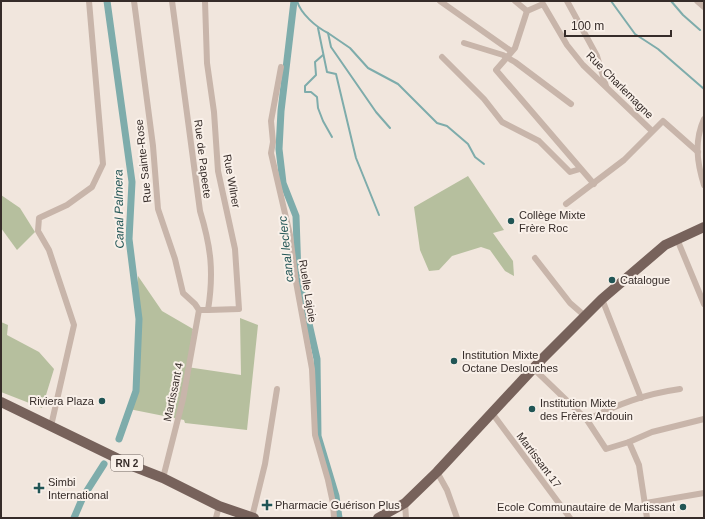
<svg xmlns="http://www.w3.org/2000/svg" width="705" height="519" font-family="Arial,sans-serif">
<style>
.green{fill:#b6bf9e}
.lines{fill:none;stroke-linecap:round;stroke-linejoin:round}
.stream{stroke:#7eacab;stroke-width:2}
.canal{stroke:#7eacab;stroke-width:7}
.street{stroke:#c8b5aa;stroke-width:6}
.primary{stroke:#77625b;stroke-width:10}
.poi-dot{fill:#215555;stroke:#f9f0e9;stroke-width:1.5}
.labels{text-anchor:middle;stroke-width:4;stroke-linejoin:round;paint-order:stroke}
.shield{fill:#f9f0e9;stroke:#706763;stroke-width:1}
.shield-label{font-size:10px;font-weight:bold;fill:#362c29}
.street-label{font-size:11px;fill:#362c29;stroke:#f9f0e9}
.poi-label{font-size:11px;fill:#362c29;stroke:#f9f0e9;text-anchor:start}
.water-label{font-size:12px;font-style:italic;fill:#215555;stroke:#f9f0e9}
</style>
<rect width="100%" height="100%" fill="#f1e6dd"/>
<g class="green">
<path d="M 468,176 L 504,230 L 493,233 L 513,261 L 514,276 L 505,271 L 490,250 L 481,247 L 452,256 L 439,270 L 429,271 L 420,250 L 414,207 Z"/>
<path d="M 1,195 L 20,208 L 35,232 L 17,250 L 1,228 Z"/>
<path d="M 138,276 L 162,311 L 193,329 L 187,367 L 241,375 L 240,318 L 258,325 L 247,430 L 185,423 L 184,420 L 129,409 L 133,394 Z"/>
<path d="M 1,322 L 8,325 L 7,335 L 39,352 L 54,369 L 42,408 L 1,392 Z"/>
</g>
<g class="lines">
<g class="stream">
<path d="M 297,1 C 301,14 316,27 328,33 L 331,47 L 376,112 L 390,128"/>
<path d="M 611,1 L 635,34 L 658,49 L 704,89"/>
<path d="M 671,1 L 683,15 L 700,30"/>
<path d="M 318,28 L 327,72 L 336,74 L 356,158 L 379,215"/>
<path d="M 328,33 L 350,48 L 368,68 L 398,84 L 437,123 L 447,126 L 468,144 L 475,157 L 484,164"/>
<path d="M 323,55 L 315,62 L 316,75 L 305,86 L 305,92 L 311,92 L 317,97 L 318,108 L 323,121 L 332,137"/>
</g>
<g class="canal">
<path d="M 107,1 L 132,182 L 129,239 L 139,319 L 136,391 L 119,439"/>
<path d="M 294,1 L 281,111 L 279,149 L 283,183 L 296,216 L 298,275 L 317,359 L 318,436 L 336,496 L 339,518"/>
<path d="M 74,518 L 83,497 L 104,464"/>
</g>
<g class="street">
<path d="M 134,1 L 153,146 L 158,209 L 175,259 L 183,293 L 195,304 L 199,310"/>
<path d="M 172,1 L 200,211 C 211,247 214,272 208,310 L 199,310"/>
<path d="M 205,1 L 207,63 L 214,112 L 218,171 L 235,249 L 239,309 L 208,310"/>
<path d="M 440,1 L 511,51"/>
<path d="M 515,1 L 527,11"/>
<path d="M 567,1 L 597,56 L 606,86"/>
<path d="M 697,1 L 704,7"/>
<path d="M 464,43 L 503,55 L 515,62 L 571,104"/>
<path d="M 442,57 L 484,99 L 502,122 L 539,141 L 570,172 L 580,169"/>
<path d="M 281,67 L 271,121 L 273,142 L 271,153 L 290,235 L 296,282 L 312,369 L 315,435 L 328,480 L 333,503 L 334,518"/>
<path d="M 704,119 C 694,141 697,163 704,185"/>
<path d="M 594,184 L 496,70 L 515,48 L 527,11 L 543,4 L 567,45 L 583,65 L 652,131"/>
<path d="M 566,204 L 624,160 L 663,121 L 698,152"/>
<path d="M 677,239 L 704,304"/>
<path d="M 535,258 L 570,303 L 585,316"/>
<path d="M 602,299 L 641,398"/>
<path d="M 534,369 L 587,420 L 606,449 L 629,442 L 652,432 L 704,419"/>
<path d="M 492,413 L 570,518"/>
<path d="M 587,420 C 618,404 645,394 680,389"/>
<path d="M 51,426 L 74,325 L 49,250 L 38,231 L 39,218 L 67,205 L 92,187 L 103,164 L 89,1"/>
<path d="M 629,442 L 639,465 L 647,518"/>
<path d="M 437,472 L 447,490 L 457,518"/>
<path d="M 163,478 L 183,399 L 199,310"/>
<path d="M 405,503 L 406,518"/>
<path d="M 646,503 L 704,493"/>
<path d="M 252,517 L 265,464 L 277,389"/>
<path d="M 216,518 L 219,506"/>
</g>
<g class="primary">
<path d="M 1,402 L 135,467 L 163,478 L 219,506 L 254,518"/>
<path d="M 378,518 L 405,503 L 437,472 L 542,359 L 602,299 L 665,245 L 704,227"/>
</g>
</g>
<g class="poi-dot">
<circle cx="511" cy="221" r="4"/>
<circle cx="612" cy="280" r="4"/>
<circle cx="454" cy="361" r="4"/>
<circle cx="102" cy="401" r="4"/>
<circle cx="532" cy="409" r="4"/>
<path d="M37 482h4v4h4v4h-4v4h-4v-4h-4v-4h4z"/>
<path d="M265 499h4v4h4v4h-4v4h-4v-4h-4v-4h4z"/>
<circle cx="683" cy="507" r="4"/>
</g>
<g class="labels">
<rect class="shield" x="111" y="455" width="32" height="16" rx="3"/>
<g class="shield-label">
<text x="127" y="467">RN 2</text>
</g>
<g class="street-label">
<text transform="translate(620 85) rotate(45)" y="4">Rue Charlemagne</text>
<text transform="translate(203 159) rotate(83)" y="4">Rue de Papeete</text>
<text transform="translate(143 161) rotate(-96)" y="4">Rue Sainte-Rose</text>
<text transform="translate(232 181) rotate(80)" y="4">Rue Wilner</text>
<text transform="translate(308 291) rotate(81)" y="4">Ruelle Lajoie</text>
<text transform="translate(173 392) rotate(-78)" y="4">Martissant 4</text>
<text transform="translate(539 460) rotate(53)" y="4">Martissant 17</text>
</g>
<g class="poi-label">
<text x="519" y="219">Collège Mixte<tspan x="519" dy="13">Frère Roc</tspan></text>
<text x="620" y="284">Catalogue</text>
<text x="462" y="359">Institution Mixte<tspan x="462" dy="13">Octane Deslouches</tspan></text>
<text x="94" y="405" text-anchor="end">Riviera Plaza</text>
<text x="540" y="407">Institution Mixte<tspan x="540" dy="13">des Frères Ardouin</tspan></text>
<text x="48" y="486">Simbi<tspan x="48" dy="13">International</tspan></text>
<text x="275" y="509">Pharmacie Guérison Plus</text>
<text x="675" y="511" text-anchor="end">Ecole Communautaire de Martissant</text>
</g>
<g class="water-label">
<text transform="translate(119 209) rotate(-91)" y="4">Canal Palmera</text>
<text transform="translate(286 249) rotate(-96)" y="4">canal leclerc</text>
</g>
</g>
<rect width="705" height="519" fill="none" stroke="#362c29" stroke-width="4"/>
<path d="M565 30v6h106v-6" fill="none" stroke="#362c29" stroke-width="2"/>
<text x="571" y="30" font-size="12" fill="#362c29" stroke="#f9f0e9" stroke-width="3" paint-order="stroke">100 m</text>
</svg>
